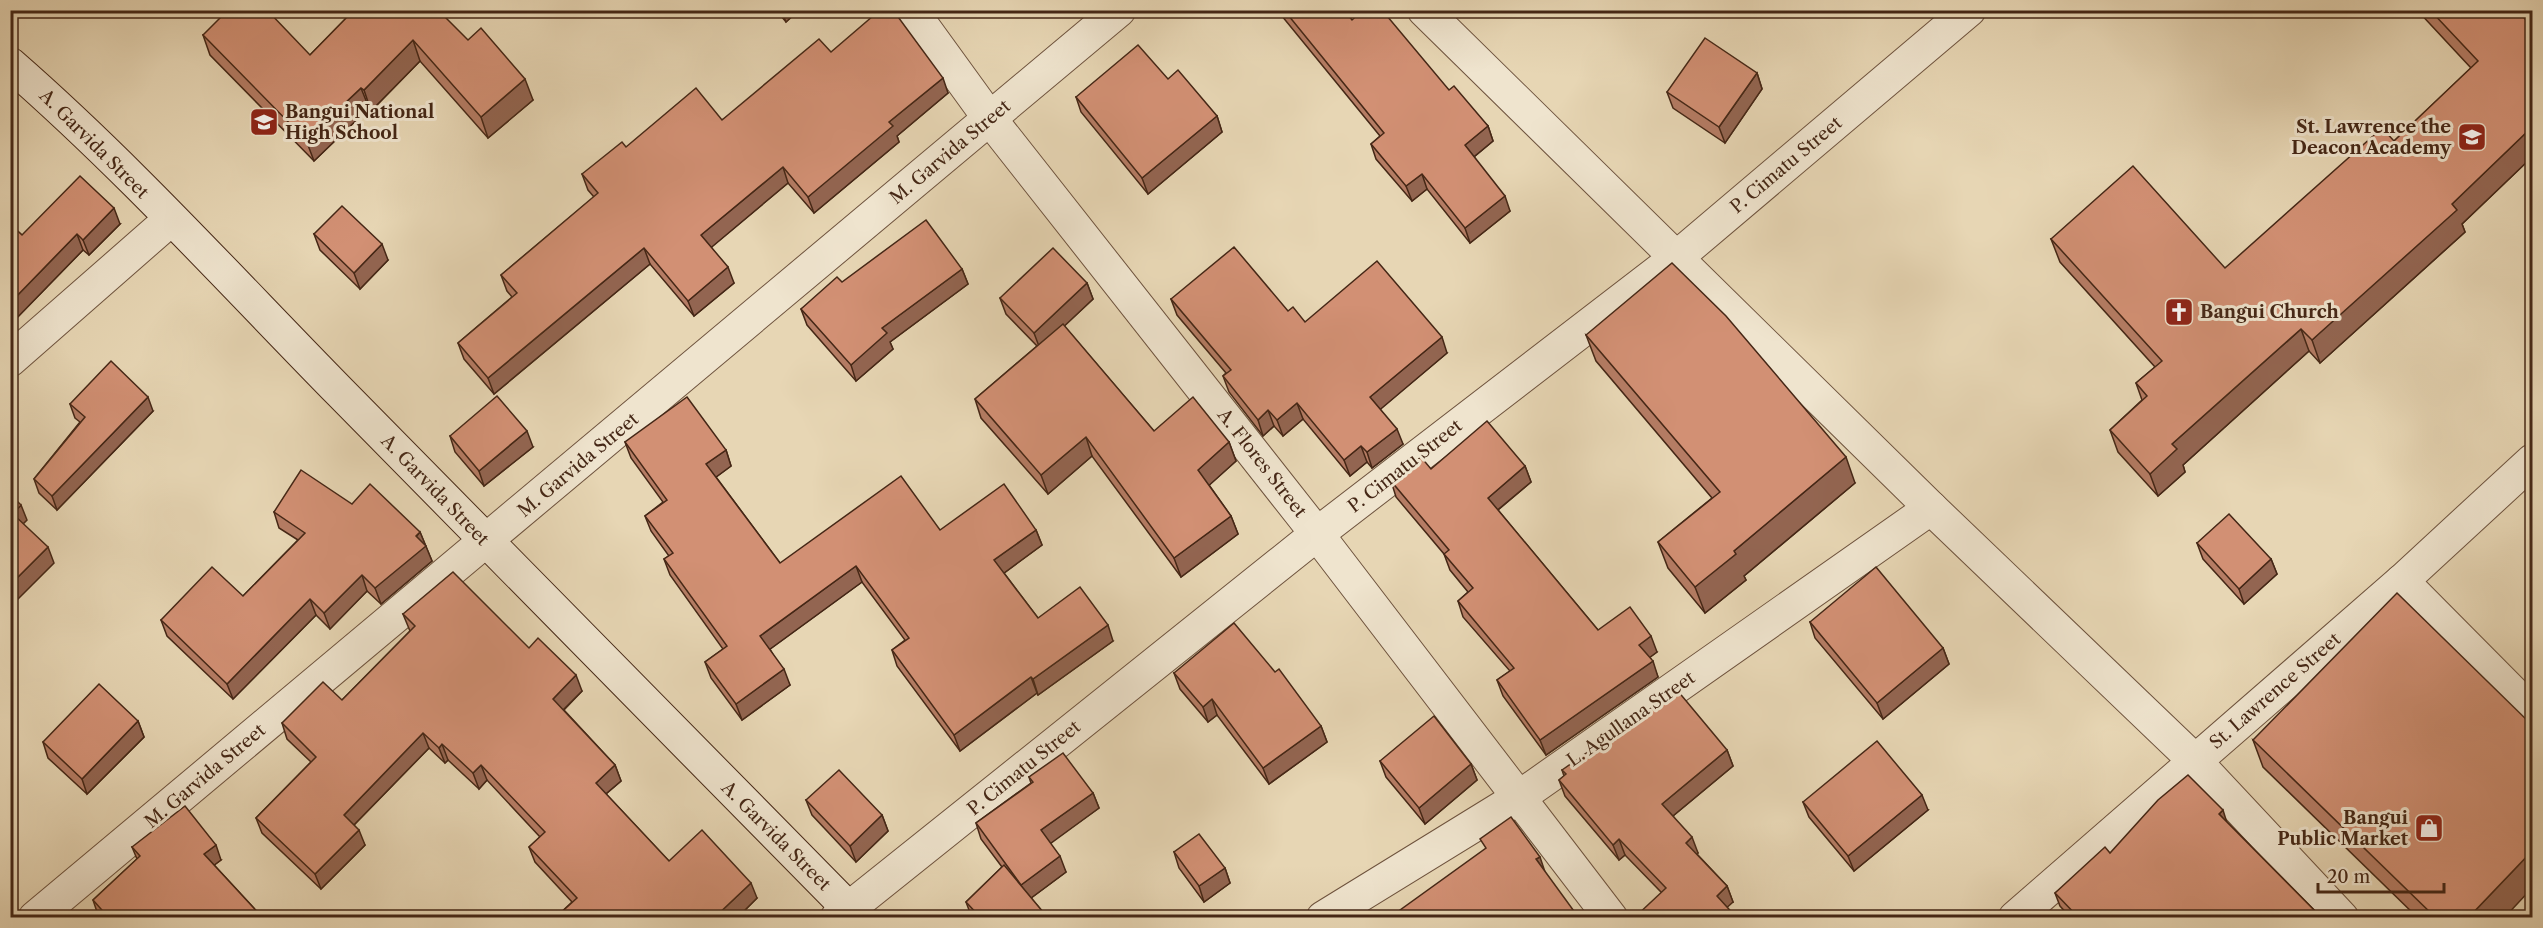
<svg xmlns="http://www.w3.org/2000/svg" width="2543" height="928" font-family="'Libre Caslon Text',serif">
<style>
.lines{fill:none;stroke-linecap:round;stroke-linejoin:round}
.minor-casing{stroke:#6e533e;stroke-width:35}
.secondary-casing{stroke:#452716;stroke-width:35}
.minor{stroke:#efe4ce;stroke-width:33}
.secondary{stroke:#efe4ce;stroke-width:33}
.wall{fill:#b57c64;stroke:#452716;stroke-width:1.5}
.shaded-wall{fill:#936551;stroke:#452716;stroke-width:1.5}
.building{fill:#d29074;stroke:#452716;stroke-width:1.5}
.labels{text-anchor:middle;stroke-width:6;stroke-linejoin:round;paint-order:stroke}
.poi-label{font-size:18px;font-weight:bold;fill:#452716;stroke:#efe4ce;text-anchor:start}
.street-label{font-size:18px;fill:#452716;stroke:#efe4ce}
</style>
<rect width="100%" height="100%" fill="#e7d6b4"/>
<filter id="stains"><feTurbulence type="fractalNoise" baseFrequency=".00333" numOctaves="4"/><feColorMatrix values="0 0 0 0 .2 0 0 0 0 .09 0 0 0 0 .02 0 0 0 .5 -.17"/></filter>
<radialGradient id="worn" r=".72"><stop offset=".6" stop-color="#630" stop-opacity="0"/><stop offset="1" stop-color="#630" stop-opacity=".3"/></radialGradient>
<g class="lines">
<g class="minor-casing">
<g id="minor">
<path d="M 911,10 L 990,119 L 1317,534 L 1611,918"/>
<path d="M 1424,10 L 1931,508 L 2194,760 L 2342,918"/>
<path d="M 10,360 L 171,219"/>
<path d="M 2402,581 L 2532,712"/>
<path d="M 35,918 L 1119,10"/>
<path d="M 837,918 L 1317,534 L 1676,258 L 1969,10"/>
<path d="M 1323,918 L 1518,798 L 1931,508"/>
<path d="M 2015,918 L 2402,581 L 2532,461"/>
</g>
</g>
<g class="secondary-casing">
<path id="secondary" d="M 10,64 C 127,166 232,282 340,392 C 512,568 685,743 858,918"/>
</g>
<use href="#minor" class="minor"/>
<use href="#secondary" class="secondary"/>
</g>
<g class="wall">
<path d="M 354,10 L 468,40 L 533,100 L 488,138 L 420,61 L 371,111 L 369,108 L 314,161 L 210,55 L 203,35 L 310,55 Z"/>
<path d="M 776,10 L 799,10 L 786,22 Z"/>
<path d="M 1277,10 L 1344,10 L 1352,20 L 1449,90 L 1488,126 L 1493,141 L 1474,157 L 1510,211 L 1470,243 L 1427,189 L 1412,201 L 1376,159 L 1371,144 L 1380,136 Z"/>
<path d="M 2417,10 L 2532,10 L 2532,157 L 2462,224 L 2465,232 L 2320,363 L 2309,351 L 2183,465 L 2185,472 L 2158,496 L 2118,452 L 2110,430 L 2142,400 L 2136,383 L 2155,367 L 2060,262 L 2051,239 L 2225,268 L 2394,141 L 2471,68 Z"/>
<path d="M 831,52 L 948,93 L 897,136 L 899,142 L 814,213 L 788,183 L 711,247 L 734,283 L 694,316 L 650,264 L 494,394 L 464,359 L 458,343 L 512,297 L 507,291 L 501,275 L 594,197 L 588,190 L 582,174 L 722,120 Z"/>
<path d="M 1757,73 L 1762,89 L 1725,143 L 1673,108 L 1667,92 Z"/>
<path d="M 1076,97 L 1217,116 L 1222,132 L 1148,194 L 1081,112 Z"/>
<path d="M 10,224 L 22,235 L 120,224 L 89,255 L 83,250 L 10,325 Z"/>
<path d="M 314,234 L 388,260 L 360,289 L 320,250 Z"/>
<path d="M 962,269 L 968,284 L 890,342 L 893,349 L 856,381 L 807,325 L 801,309 L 842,282 Z"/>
<path d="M 1087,283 L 1093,299 L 1064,326 L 1154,431 L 1229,442 L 1236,461 L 1209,485 L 1231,516 L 1238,534 L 1181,577 L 1092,456 L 1048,494 L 981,418 L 975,399 L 1037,346 L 1006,314 L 1000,298 Z"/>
<path d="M 1171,299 L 1288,311 L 1305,322 L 1447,353 L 1380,409 L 1403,444 L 1372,468 L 1367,462 L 1350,476 L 1303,419 L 1283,436 L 1274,426 L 1263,436 L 1229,392 L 1223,376 L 1226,373 L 1177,315 Z"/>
<path d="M 1586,335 L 1855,483 L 1744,576 L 1746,580 L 1705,613 L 1668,568 L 1658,542 L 1712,498 L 1596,361 Z"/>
<path d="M 70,404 L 153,411 L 57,510 L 39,493 L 34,479 L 80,422 L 75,418 Z"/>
<path d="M 450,436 L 533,447 L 484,486 L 455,452 Z"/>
<path d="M 625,442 L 726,450 L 731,466 L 716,477 L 780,563 L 940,530 L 1036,530 L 1042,545 L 1004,573 L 1038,618 L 1113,641 L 1038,695 L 1037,693 L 960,751 L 897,666 L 892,650 L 905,640 L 862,582 L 770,649 L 790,685 L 742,720 L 711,678 L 705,662 L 723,649 L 670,575 L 664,559 L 669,556 L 651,531 L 645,516 L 663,502 L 631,458 Z"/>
<path d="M 1525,466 L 1531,482 L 1498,510 L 1598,630 L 1657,652 L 1650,657 L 1658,677 L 1546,755 L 1503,696 L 1497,680 L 1510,671 L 1463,617 L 1458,601 L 1468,592 L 1450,570 L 1444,554 L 1396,497 L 1391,481 L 1431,469 Z"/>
<path d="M 352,504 L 420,532 L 432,561 L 381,604 L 367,591 L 330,629 L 316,615 L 233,699 L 167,636 L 161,620 L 243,596 L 298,540 L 279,528 L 274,512 Z"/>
<path d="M 2197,543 L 2271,559 L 2277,574 L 2244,604 L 2203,559 Z"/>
<path d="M 403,614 L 529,648 L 582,691 L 564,710 L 615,765 L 621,781 L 606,794 L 669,861 L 757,898 L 737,918 L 555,918 L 572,902 L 535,862 L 529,847 L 540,837 L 487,780 L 479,789 L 448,760 L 445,763 L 429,748 L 354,825 L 365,845 L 321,889 L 262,833 L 256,818 L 311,762 L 287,739 L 282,723 L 342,700 L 410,631 Z"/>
<path d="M 1810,622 L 1943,648 L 1949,664 L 1883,719 L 1815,638 Z"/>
<path d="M 1174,673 L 1321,726 L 1327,742 L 1269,784 L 1217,715 L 1208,722 L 1180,689 Z"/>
<path d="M 138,721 L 144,737 L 87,794 L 48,758 L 43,742 Z"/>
<path d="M 2253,740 L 2504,918 L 2418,918 L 2263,767 Z"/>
<path d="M 1727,750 L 1733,766 L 1673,816 L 1698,853 L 1697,854 L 1727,886 L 1733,902 L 1661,892 L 1625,855 L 1619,860 L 1565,796 L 1559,780 L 1564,776 L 1562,770 Z"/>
<path d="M 1380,761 L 1471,764 L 1477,780 L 1425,824 L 1386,777 Z"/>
<path d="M 1029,777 L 1093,793 L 1099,808 L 1050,843 L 1066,872 L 1031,898 L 1048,918 L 972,918 L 966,902 L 1002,867 L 981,839 L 976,823 L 1031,783 Z"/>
<path d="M 806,800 L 882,815 L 888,831 L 856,862 L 812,815 Z"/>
<path d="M 1803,802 L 1928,810 L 1854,871 L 1809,817 Z"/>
<path d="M 2227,822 L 2322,918 L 2071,918 L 2060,906 L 2055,893 L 2110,853 Z"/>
<path d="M 132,847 L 221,860 L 214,865 L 263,918 L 100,918 L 98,915 L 93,900 L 137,859 Z"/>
<path d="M 1174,852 L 1225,868 L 1230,883 L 1204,902 L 1179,868 Z"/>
</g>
<g class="shaded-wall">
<path d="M 781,10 L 799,10 L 786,22 Z"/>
<path d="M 2523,10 L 2532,10 L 2532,31 L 2520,13 Z"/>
<path d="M 413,40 L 420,61 L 371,111 L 364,90 Z"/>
<path d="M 1757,73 L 1762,89 L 1725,143 L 1719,127 Z"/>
<path d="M 943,78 L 948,93 L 897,136 L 899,142 L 814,213 L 808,197 L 889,122 Z"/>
<path d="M 525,79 L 533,100 L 488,138 L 481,117 Z"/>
<path d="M 361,88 L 369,108 L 314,161 L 306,140 Z"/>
<path d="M 1217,116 L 1222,132 L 1148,194 L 1142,178 Z"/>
<path d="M 1488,126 L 1493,141 L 1470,160 L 1465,145 Z"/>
<path d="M 2532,127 L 2532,157 L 2462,224 L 2465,232 L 2320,363 L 2312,340 L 2452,204 Z"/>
<path d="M 783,167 L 788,183 L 707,251 L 701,235 Z"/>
<path d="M 1422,174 L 1427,189 L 1412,201 L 1406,186 Z"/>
<path d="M 1505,196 L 1510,211 L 1470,243 L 1465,228 Z"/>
<path d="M 114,208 L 120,224 L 89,255 L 83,240 Z"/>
<path d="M 77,234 L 83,250 L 10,325 L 10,303 Z"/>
<path d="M 382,244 L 388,260 L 360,289 L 354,273 Z"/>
<path d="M 644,248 L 650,264 L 494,394 L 488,378 Z"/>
<path d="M 728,267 L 734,283 L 694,316 L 688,301 Z"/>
<path d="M 962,269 L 968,284 L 890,342 L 893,349 L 856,381 L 851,365 L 882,328 Z"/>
<path d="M 1087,283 L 1093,299 L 1040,349 L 1034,333 Z"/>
<path d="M 2301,329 L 2309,351 L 2183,465 L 2185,472 L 2158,496 L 2150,474 L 2172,444 Z"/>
<path d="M 1442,337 L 1447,353 L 1376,413 L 1370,397 Z"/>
<path d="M 148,397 L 153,411 L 57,510 L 52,496 Z"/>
<path d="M 1297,403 L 1303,419 L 1283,436 L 1277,420 Z"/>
<path d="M 1268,410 L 1274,426 L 1263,436 L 1258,420 Z"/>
<path d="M 1397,429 L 1403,444 L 1372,468 L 1367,452 Z"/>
<path d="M 527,431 L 533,447 L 484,486 L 479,471 Z"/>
<path d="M 1086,437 L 1092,456 L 1048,494 L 1041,475 Z"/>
<path d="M 1229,442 L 1236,461 L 1205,489 L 1198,470 Z"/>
<path d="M 1361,446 L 1367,462 L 1350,476 L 1344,460 Z"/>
<path d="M 726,450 L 731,466 L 712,480 L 706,464 Z"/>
<path d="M 1846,457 L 1855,483 L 1744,576 L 1746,580 L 1705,613 L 1695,587 L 1734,551 Z"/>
<path d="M 1525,466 L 1531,482 L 1494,513 L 1488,498 Z"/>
<path d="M 21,505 L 27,520 L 18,529 L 13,514 Z"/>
<path d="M 1231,516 L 1238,534 L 1181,577 L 1174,558 Z"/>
<path d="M 1036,530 L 1042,545 L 1000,576 L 994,560 Z"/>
<path d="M 420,532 L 432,561 L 381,604 L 375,588 Z"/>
<path d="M 48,547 L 54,563 L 10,607 L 10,585 Z"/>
<path d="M 2271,559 L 2277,574 L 2244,604 L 2239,589 Z"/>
<path d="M 856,566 L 862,582 L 766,652 L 760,636 Z"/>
<path d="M 362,575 L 367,591 L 330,629 L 324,613 Z"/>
<path d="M 310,599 L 316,615 L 233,699 L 227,684 Z"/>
<path d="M 1108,625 L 1113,641 L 1038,695 L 1033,679 Z"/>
<path d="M 1651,636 L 1657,652 L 1645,661 L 1639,645 Z"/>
<path d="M 1943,648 L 1949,664 L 1883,719 L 1877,703 Z"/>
<path d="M 1653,661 L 1658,677 L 1546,755 L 1540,740 Z"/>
<path d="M 784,669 L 790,685 L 742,720 L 736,704 Z"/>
<path d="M 576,675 L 582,691 L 559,714 L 553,699 Z"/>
<path d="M 1031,677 L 1037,693 L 960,751 L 954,735 Z"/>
<path d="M 1212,699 L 1217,715 L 1208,722 L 1203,707 Z"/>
<path d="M 138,721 L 144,737 L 87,794 L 82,779 Z"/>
<path d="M 10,723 L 14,732 L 10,735 Z"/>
<path d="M 1321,726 L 1327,742 L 1269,784 L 1263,768 Z"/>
<path d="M 423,733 L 429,748 L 349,830 L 344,815 Z"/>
<path d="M 442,744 L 448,760 L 445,763 L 439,748 Z"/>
<path d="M 1727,750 L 1733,766 L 1668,820 L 1662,804 Z"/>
<path d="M 1471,764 L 1477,780 L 1425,824 L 1419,808 Z"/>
<path d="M 481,765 L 487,780 L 479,789 L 473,773 Z"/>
<path d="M 615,765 L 621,781 L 601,798 L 596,783 Z"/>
<path d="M 1093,793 L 1099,808 L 1047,846 L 1041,830 Z"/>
<path d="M 1922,795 L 1928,810 L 1854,871 L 1848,856 Z"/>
<path d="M 2223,810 L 2227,823 L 2219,814 Z"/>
<path d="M 882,815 L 888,831 L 856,862 L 850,846 Z"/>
<path d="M 359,830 L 365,845 L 321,889 L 315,874 Z"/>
<path d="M 1692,837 L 1698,853 L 1692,858 L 1686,843 Z"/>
<path d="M 1619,839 L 1625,855 L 1619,860 L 1613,845 Z"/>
<path d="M 216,845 L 221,860 L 209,869 L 204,854 Z"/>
<path d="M 2532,851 L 2532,888 L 2504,918 L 2468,918 Z"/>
<path d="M 1060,856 L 1066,872 L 1027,901 L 1021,885 Z"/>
<path d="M 1540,857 L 1545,872 L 1536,859 Z"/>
<path d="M 1225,868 L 1230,883 L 1204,902 L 1199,886 Z"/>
<path d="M 751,883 L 757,898 L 737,918 L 714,918 Z"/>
<path d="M 1727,886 L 1733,902 L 1723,911 L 1717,896 Z"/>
</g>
<g class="building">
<path d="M 228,10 L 267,10 L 310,55 L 354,10 L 438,10 L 468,40 L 481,28 L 525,79 L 481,117 L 413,40 L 364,90 L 361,88 L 306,140 L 203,35 Z"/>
<path d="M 880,10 L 893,10 L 943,78 L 889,122 L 893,126 L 808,197 L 783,167 L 701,235 L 728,267 L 688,301 L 644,248 L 488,378 L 458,343 L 517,293 L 501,275 L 598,193 L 582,174 L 622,142 L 626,147 L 696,88 L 722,120 L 819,39 L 831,52 Z"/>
<path d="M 1284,10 L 1344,10 L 1352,20 L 1363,10 L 1382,10 L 1449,90 L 1454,86 L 1488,126 L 1465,145 L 1505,196 L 1465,228 L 1422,174 L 1406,186 L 1371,144 L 1384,133 Z"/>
<path d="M 2430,10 L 2523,10 L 2520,13 L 2532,27 L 2532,127 L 2452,204 L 2457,210 L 2312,340 L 2301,329 L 2172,444 L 2177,449 L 2150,474 L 2110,430 L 2147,396 L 2136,383 L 2162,361 L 2051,239 L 2133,166 L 2225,268 L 2382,128 L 2394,141 L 2478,61 Z"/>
<path d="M 1705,38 L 1757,73 L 1719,127 L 1667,92 Z"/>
<path d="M 1138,45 L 1168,79 L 1178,70 L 1217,116 L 1142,178 L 1076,97 Z"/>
<path d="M 80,176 L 114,208 L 83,240 L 77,234 L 10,303 L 10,224 L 22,235 Z"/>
<path d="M 342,206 L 382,244 L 354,273 L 314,234 Z"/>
<path d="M 926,220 L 962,269 L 882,328 L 887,333 L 851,365 L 801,309 L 837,277 L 842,282 Z"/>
<path d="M 1234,247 L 1288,311 L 1293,307 L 1305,322 L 1377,261 L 1442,337 L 1370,397 L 1397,429 L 1367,452 L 1361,446 L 1344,460 L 1297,403 L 1277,420 L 1268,410 L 1258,420 L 1223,376 L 1231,370 L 1171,299 Z"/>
<path d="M 1053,248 L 1087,283 L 1034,333 L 1000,298 Z"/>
<path d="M 1672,263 L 1726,316 L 1846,457 L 1734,551 L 1736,554 L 1695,587 L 1658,542 L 1720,492 L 1586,335 Z"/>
<path d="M 1063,324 L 1154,431 L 1193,397 L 1229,442 L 1198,470 L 1231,516 L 1174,558 L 1086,437 L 1041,475 L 975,399 Z"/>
<path d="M 111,361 L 148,397 L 52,496 L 34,479 L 85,417 L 70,404 Z"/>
<path d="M 497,396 L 527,431 L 479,471 L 450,436 Z"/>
<path d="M 687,397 L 726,450 L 706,464 L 780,563 L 901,476 L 940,530 L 1004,484 L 1036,530 L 994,560 L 1038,618 L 1080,587 L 1108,625 L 1033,679 L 1031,677 L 954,735 L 892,650 L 909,638 L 856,566 L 760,636 L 784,669 L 736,704 L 705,662 L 727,646 L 664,559 L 673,553 L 645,516 L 667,500 L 625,442 Z"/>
<path d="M 1487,421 L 1525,466 L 1488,498 L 1598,630 L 1630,607 L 1651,636 L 1639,645 L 1653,661 L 1540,740 L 1497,680 L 1514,668 L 1458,601 L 1473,588 L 1444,554 L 1449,550 L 1391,481 L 1421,457 L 1431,469 Z"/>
<path d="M 301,470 L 352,504 L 370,484 L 420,532 L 416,536 L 426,546 L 375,588 L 362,575 L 324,613 L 310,599 L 227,684 L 161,620 L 212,567 L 243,596 L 305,533 L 274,512 Z"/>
<path d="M 10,494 L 21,505 L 13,514 L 48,547 L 10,585 Z"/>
<path d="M 2229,514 L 2271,559 L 2239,589 L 2197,543 Z"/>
<path d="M 1876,567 L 1943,648 L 1877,703 L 1810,622 Z"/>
<path d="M 453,572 L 529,648 L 538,638 L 576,675 L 553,699 L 615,765 L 596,783 L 669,861 L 702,830 L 751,883 L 714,918 L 555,918 L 577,898 L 529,847 L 545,832 L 481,765 L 473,773 L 442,744 L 439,748 L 423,733 L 344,815 L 359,830 L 315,874 L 256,818 L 316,757 L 282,723 L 323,682 L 342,700 L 415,626 L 403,614 Z"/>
<path d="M 2397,593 L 2532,725 L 2532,851 L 2468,918 L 2436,918 L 2253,740 Z"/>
<path d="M 1234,623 L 1275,672 L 1279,669 L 1321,726 L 1263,768 L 1212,699 L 1203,707 L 1174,673 Z"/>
<path d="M 99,684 L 138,721 L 82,779 L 43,742 Z"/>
<path d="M 1677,690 L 1727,750 L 1662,804 L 1692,837 L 1686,843 L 1727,886 L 1717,896 L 1737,918 L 1634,918 L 1666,888 L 1619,839 L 1613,845 L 1559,780 L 1566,774 L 1562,770 Z"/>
<path d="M 1434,716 L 1471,764 L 1419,808 L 1380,761 Z"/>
<path d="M 1877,741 L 1922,795 L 1848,856 L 1803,802 Z"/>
<path d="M 1063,753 L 1093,793 L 1041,830 L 1060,856 L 1021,885 L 976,823 L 1033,782 L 1029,777 Z"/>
<path d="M 839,770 L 882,815 L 850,846 L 806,800 Z"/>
<path d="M 2188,775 L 2223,810 L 2219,814 L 2322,918 L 2079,918 L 2055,893 L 2105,847 L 2110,853 L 2158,800 Z"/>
<path d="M 185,806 L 216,845 L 204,854 L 263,918 L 109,918 L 93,900 L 140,856 L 132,847 Z"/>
<path d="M 1511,817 L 1540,857 L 1536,859 L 1579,918 L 1389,918 L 1486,848 L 1480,839 Z"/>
<path d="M 1199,834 L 1225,868 L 1199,886 L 1174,852 Z"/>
<path d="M 1004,865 L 1048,918 L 981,918 L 966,902 Z"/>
<path d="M 1112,914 L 1115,918 L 1107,918 Z"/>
</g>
<defs>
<g id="school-square" transform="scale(1.5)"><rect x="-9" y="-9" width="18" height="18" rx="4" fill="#8f2418" stroke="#efe4ce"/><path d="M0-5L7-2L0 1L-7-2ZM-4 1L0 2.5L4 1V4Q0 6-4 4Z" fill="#fff"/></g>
<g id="church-square" transform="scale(1.5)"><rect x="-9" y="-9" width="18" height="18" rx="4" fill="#8f2418" stroke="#efe4ce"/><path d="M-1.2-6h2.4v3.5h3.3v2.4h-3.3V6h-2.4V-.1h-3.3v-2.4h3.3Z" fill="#fff"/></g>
<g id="shop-square" transform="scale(1.5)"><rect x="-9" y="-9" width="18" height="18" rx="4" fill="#8f2418" stroke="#efe4ce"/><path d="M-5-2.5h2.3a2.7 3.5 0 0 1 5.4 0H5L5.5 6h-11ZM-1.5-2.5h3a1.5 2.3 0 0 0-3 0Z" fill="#fff"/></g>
</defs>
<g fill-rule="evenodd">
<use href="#school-square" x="264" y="122"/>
<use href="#school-square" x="2472" y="137"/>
<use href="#church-square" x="2179" y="312"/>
<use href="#shop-square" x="2429" y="828"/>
</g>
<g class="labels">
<g class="poi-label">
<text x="285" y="118">Bangui National<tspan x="285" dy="21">High School</tspan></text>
<text x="2451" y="133" text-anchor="end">St. Lawrence the<tspan x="2451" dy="21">Deacon Academy</tspan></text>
<text x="2200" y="318">Bangui Church</text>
<text x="2408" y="824" text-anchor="end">Bangui<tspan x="2408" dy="21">Public Market</tspan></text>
</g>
<g class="street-label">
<text transform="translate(94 144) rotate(45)" y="6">A. Garvida Street</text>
<text transform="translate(950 152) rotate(-40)" y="6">M. Garvida Street</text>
<text transform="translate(1786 165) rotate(-40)" y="6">P. Cimatu Street</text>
<text transform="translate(1262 463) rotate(52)" y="6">A. Flores Street</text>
<text transform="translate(578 465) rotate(-40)" y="6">M. Garvida Street</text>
<text transform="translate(1405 466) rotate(-38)" y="6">P. Cimatu Street</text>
<text transform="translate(435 490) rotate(46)" y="6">A. Garvida Street</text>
<text transform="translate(2275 691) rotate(-41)" y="6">St. Lawrence Street</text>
<text transform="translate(1631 719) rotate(-35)" y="6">L. Agullana Street</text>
<text transform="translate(1024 768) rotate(-39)" y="6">P. Cimatu Street</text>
<text transform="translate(205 776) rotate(-40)" y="6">M. Garvida Street</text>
<text transform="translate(776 836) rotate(45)" y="6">A. Garvida Street</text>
</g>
</g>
<rect width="2543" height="928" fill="none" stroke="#e7d6b4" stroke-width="36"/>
<rect x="12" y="12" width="2519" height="904" fill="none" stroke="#452716" stroke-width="3"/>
<rect x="18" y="18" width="2507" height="892" fill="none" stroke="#452716" stroke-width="1.5"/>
<path d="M2318 883v9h126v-9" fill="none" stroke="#452716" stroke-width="3"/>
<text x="2327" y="883" font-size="18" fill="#452716" stroke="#efe4ce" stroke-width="4.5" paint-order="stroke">20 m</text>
<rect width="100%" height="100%" filter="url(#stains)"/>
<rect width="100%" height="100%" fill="url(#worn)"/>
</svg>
